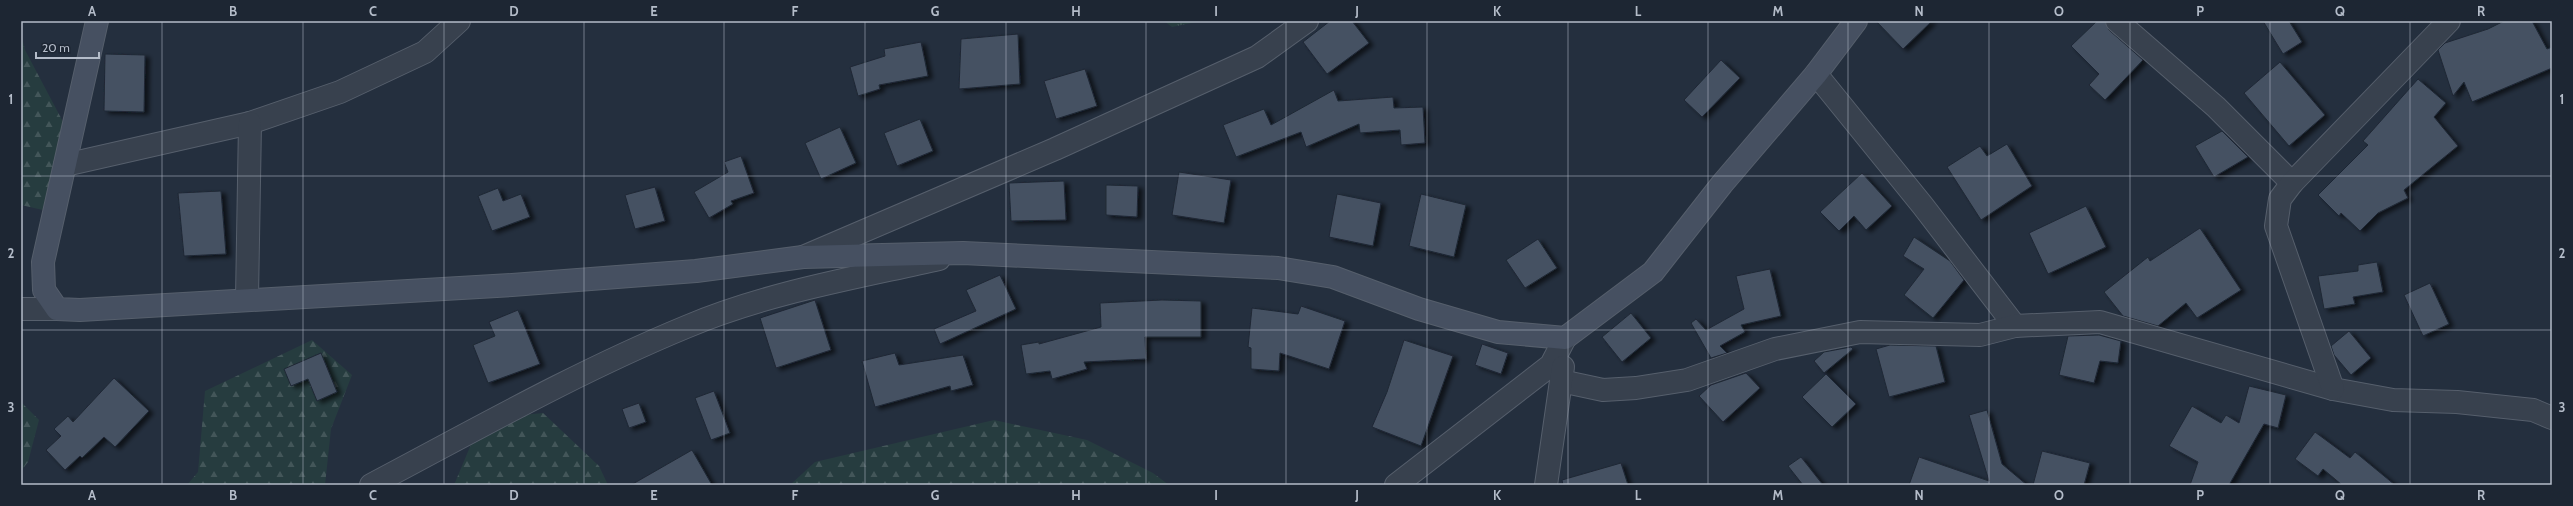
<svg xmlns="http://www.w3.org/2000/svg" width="2573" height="506" font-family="Cabin,sans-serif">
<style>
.grass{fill:url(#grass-tufts)}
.forest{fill:url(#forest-firs)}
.building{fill:#455162;stroke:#1f2835;filter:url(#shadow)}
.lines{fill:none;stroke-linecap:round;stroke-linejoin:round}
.street-casing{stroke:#565f6c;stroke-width:24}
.secondary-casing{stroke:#565f6c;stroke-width:24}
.street{stroke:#38414e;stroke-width:22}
.secondary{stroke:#465061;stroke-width:22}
.grid{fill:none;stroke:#b4bcc9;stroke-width:1;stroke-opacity:0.55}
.neatline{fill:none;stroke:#b4bcc9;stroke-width:1.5}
.grid-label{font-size:13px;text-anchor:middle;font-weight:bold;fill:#b4bcc9}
</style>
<defs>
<pattern id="grass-tufts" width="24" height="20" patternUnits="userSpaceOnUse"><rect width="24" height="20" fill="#263c3f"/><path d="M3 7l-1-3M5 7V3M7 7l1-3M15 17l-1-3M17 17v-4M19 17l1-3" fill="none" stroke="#435659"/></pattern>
<pattern id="forest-firs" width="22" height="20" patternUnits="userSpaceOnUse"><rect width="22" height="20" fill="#263c3f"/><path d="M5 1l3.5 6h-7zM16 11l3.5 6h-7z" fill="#435659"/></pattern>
<filter id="shadow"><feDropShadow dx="4.5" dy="2.5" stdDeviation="2" flood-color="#0009"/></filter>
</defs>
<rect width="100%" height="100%" fill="#242f3e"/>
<path class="grass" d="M 1164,21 L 1201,21 L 1172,27 Z"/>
<g class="forest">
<path d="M 21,34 L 25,50 L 79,152 L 70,187 L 43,210 L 21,205 Z"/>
<path d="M 312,340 L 352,375 L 331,429 L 325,485 L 187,485 L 198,472 L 205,391 Z"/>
<path d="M 21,402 L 39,420 L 28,462 L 21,471 Z"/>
<path d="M 543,413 L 599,466 L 608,485 L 454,485 L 472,442 L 502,417 Z"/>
<path d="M 994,420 L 1087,440 L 1153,473 L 1169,485 L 790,485 L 815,462 Z"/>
</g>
<g class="building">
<path d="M 1330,21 L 1352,21 L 1369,43 L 1327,74 L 1303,42 Z"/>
<path d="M 1876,21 L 1932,21 L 1903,49 Z"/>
<path d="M 2097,21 L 2105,21 L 2109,30 L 2143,60 L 2105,100 L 2089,85 L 2099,74 L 2071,46 Z"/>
<path d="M 2263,21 L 2289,21 L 2302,42 L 2283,54 Z"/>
<path d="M 2504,21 L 2532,21 L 2547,49 L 2552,47 L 2552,68 L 2472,102 L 2464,82 L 2453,96 L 2438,50 L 2445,43 L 2488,29 Z"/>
<path d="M 1018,34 L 1020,84 L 959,89 L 961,39 Z"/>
<path d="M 921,42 L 928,76 L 879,85 L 880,89 L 858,96 L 850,67 L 885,56 L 884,49 Z"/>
<path d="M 105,54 L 145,55 L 144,112 L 104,111 Z"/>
<path d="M 1721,60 L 1740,78 L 1702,117 L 1684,100 Z"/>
<path d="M 2280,62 L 2325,115 L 2289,146 L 2244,93 Z"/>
<path d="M 1085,69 L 1097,106 L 1056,119 L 1044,81 Z"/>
<path d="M 2418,79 L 2446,103 L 2434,117 L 2458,146 L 2404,190 L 2408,198 L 2378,213 L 2360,231 L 2341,213 L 2339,216 L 2318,195 L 2368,145 L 2363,141 Z"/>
<path d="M 1334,90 L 1338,101 L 1393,97 L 1394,108 L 1423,107 L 1425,143 L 1401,145 L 1400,130 L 1360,133 L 1359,124 L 1306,147 L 1301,132 L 1236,157 L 1223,125 L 1264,109 L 1271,125 Z"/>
<path d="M 920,119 L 933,151 L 897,166 L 884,133 Z"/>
<path d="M 840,127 L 856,163 L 821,179 L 805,143 Z"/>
<path d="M 2222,131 L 2248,157 L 2214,177 L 2195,146 Z"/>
<path d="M 2007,144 L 2032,186 L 1981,220 L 1947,167 L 1980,146 L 1987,156 Z"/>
<path d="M 741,156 L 754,193 L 731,201 L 733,204 L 709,218 L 694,192 L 728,172 L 724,162 Z"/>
<path d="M 1179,172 L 1231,180 L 1224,223 L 1172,215 Z"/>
<path d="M 1862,173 L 1892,206 L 1866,230 L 1854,216 L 1839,231 L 1820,212 Z"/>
<path d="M 1064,181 L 1066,220 L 1011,221 L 1009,183 Z"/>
<path d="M 1106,185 L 1138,186 L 1137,217 L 1106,215 Z"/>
<path d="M 655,187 L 665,221 L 635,229 L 625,195 Z"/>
<path d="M 498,188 L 503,201 L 521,194 L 530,217 L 492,231 L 478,196 Z"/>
<path d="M 221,191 L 226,254 L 184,256 L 178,193 Z"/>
<path d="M 1337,194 L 1381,203 L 1373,246 L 1329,237 Z"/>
<path d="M 1421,194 L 1466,205 L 1454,257 L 1409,246 Z"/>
<path d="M 2086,206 L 2106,247 L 2048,274 L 2029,233 Z"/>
<path d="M 2200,228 L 2241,290 L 2197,318 L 2186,303 L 2158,326 L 2123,316 L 2104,292 L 2148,257 L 2150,261 Z"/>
<path d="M 1914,237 L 1950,261 L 1964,280 L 1933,318 L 1904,295 L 1924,269 L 1903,256 Z"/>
<path d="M 1538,239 L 1557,268 L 1525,288 L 1506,260 Z"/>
<path d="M 2377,262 L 2383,292 L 2353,297 L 2355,304 L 2324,309 L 2318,276 L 2358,271 L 2358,265 Z"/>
<path d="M 1770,269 L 1781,316 L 1741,325 L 1745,332 L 1720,346 L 1727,353 L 1711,358 L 1691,323 L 1696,319 L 1706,330 L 1744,309 L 1736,276 Z"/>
<path d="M 1000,275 L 1016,309 L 940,344 L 934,329 L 976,311 L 966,290 Z"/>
<path d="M 2430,283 L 2449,324 L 2423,336 L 2404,295 Z"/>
<path d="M 815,300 L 831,350 L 776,368 L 760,318 Z"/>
<path d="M 1162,300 L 1201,301 L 1201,337 L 1145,337 L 1146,359 L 1084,362 L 1087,369 L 1052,379 L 1050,371 L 1026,374 L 1021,345 L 1039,342 L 1039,344 L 1101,327 L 1100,303 Z"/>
<path d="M 1301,306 L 1345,321 L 1329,369 L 1280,353 L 1279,371 L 1251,369 L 1251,348 L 1248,347 L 1252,308 L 1298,314 Z"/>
<path d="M 518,310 L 540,364 L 488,383 L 473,345 L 495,336 L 489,322 Z"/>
<path d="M 1631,313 L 1651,338 L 1622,362 L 1602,337 Z"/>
<path d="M 2349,331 L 2371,358 L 2351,375 L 2334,355 L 2331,346 Z"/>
<path d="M 2099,335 L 2121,341 L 2118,363 L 2100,361 L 2094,383 L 2059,375 L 2068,336 Z"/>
<path d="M 1404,340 L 1453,356 L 1421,446 L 1372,427 L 1387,392 Z"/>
<path d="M 1482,344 L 1508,353 L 1501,374 L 1475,365 Z"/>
<path d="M 1890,345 L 1936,346 L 1945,382 L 1889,397 L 1876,349 Z"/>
<path d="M 1851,347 L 1853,349 L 1824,373 L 1814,361 L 1824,352 Z"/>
<path d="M 321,353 L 337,392 L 317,401 L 308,379 L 291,386 L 284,369 Z"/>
<path d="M 895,353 L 899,365 L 963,355 L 973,385 L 951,391 L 950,386 L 875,407 L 862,361 Z"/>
<path d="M 1746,373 L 1760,388 L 1723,422 L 1699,396 L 1711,385 Z"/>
<path d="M 1826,374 L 1856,404 L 1832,427 L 1802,397 Z"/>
<path d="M 114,378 L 149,411 L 115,447 L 104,437 L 82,458 L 80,456 L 65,470 L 46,450 L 61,436 L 54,429 L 68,416 L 73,422 Z"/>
<path d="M 2249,386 L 2286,395 L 2278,428 L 2264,424 L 2229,485 L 2190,485 L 2198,462 L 2169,446 L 2192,406 L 2221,423 L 2226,415 L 2239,423 Z"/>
<path d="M 714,391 L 730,433 L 711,440 L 695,398 Z"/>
<path d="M 639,403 L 646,422 L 629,428 L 622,409 Z"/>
<path d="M 1987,410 L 2002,464 L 2027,485 L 1909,485 L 1919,457 L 1989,481 L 1969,415 Z"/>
<path d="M 2315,432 L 2350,458 L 2355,452 L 2395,485 L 2342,485 L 2323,469 L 2318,476 L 2295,459 Z"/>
<path d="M 692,450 L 712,485 L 631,485 Z"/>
<path d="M 2042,451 L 2090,463 L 2084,485 L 2033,485 Z"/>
<path d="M 1801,457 L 1823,485 L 1803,485 L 1788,466 Z"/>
<path d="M 1621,463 L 1628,485 L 1563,485 L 1562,480 Z"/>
</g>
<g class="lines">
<g class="street-casing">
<g id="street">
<path d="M 2117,21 L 2216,107 L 2292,183"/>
<path d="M 1816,74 L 1923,206 L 2015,326"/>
<path d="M 65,165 L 250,123 L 340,92 L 425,52 L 459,21"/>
<path d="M 803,257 L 1055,149 L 1257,57 L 1307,21"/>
<path d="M 247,298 L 250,123"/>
<path d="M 21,309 L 57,309"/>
<path d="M 1561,381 L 1603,390 L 1636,388 L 1687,380 L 1775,349 L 1860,332 L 1980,335 L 2015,326 L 2100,322 L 2333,389 L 2393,400 L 2457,402 L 2533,410 L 2552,418"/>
<path d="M 2333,389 L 2276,226 L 2280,199 L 2292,183 L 2449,21"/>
<path d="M 371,485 C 475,430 577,372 686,327 C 766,293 855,278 939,259"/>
<path d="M 1396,485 L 1551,365 L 1565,338"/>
<path d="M 1546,485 L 1563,367"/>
</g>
</g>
<g class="secondary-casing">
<path id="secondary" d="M 97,21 L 43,262 L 44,290 L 57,309 L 80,310 L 512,285 L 696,271 L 803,257 L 963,253 L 1278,268 L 1333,277 L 1419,309 L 1498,332 L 1565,338 L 1653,272 L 1722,184 L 1816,74 L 1856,21"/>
</g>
<use href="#street" class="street"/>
<use href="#secondary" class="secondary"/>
</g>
<path class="grid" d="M 162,21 L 162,485M 303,21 L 303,485M 444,21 L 444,485M 584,21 L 584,485M 724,21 L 724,485M 865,21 L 865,485M 1006,21 L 1006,485M 1146,21 L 1146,485M 1286,21 L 1286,485M 1427,21 L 1427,485M 1568,21 L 1568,485M 1708,21 L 1708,485M 1848,21 L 1848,485M 1989,21 L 1989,485M 2130,21 L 2130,485M 2270,21 L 2270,485M 2410,21 L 2410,485M 21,176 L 2552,176M 21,330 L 2552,330"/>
<rect width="2573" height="506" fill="none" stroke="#1d2633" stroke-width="44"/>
<path d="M36 52v6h63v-6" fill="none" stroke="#b4bcc9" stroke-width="2"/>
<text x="42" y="52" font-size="12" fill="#b4bcc9" stroke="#1d2633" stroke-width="3" paint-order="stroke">20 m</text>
<rect x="22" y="22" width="2529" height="462" class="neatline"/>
<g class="grid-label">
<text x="92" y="16">A</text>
<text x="233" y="16">B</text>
<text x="373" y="16">C</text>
<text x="514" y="16">D</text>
<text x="654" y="16">E</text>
<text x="795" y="16">F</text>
<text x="935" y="16">G</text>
<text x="1076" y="16">H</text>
<text x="1216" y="16">I</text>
<text x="1357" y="16">J</text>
<text x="1497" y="16">K</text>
<text x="1638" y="16">L</text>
<text x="1778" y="16">M</text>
<text x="1919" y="16">N</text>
<text x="2059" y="16">O</text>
<text x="2200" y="16">P</text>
<text x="2340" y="16">Q</text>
<text x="2481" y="16">R</text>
<text x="11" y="104">1</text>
<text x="2562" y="104">1</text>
<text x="11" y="258">2</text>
<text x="2562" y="258">2</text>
<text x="11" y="412">3</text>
<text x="2562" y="412">3</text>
<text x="92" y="500">A</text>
<text x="233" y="500">B</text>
<text x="373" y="500">C</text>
<text x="514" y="500">D</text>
<text x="654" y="500">E</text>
<text x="795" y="500">F</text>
<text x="935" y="500">G</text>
<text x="1076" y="500">H</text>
<text x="1216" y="500">I</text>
<text x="1357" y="500">J</text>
<text x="1497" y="500">K</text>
<text x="1638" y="500">L</text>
<text x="1778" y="500">M</text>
<text x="1919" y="500">N</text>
<text x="2059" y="500">O</text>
<text x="2200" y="500">P</text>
<text x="2340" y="500">Q</text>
<text x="2481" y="500">R</text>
</g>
</svg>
